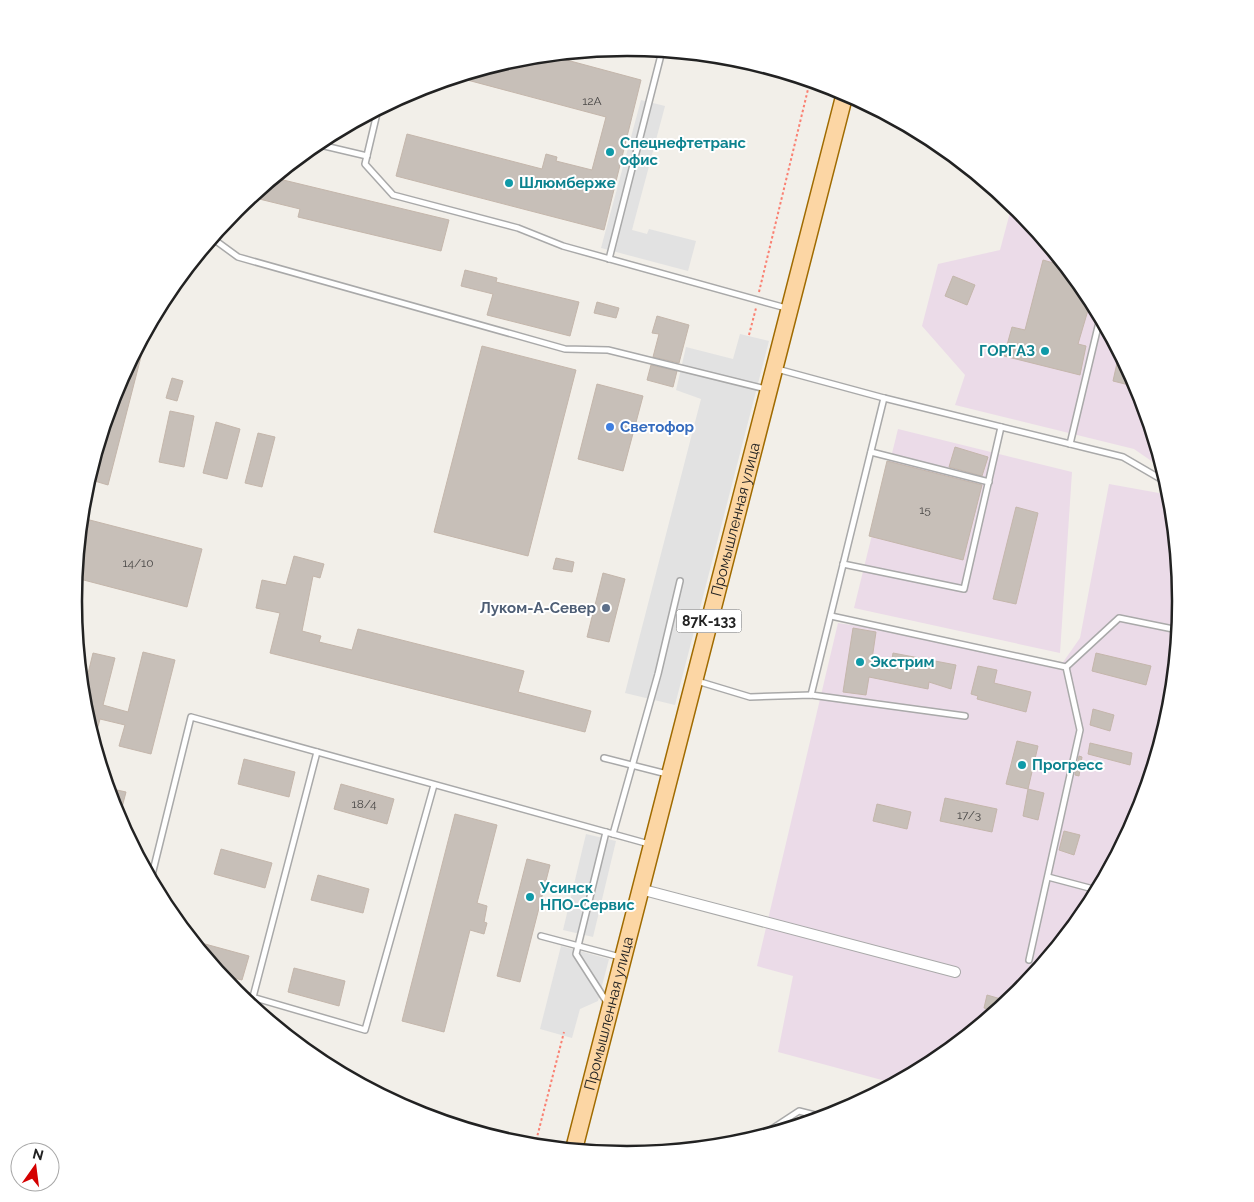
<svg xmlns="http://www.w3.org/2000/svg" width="1254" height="1202" font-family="Raleway,sans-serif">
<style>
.industrial{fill:#ebdbe8}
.parking{fill:#e2e2e2}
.building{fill:#c7bfb8;stroke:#c4b6ab}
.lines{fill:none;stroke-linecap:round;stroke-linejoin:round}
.service-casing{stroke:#a9a9a9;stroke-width:8}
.minor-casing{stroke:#a9a9a9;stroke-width:12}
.primary-casing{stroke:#a06b00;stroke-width:19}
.path{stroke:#fa8072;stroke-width:2;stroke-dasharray:2.5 2.5;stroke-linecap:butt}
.service{stroke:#fff;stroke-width:5}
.minor{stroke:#fff;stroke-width:10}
.primary{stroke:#fcd6a4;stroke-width:16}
.culture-dot{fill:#0f9aa8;stroke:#fff;stroke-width:2}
.shop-dot{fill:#3f7fe0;stroke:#fff;stroke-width:2}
.service-dot{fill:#5c6f8a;stroke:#fff;stroke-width:2}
.labels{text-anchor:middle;stroke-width:4;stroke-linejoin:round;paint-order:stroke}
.number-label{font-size:12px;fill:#4b4948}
.shield{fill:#fff;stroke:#646464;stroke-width:1}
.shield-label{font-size:14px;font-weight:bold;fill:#222}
.culture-label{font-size:15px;font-weight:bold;fill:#0d838f;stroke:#fff;text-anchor:start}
.shop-label{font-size:15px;font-weight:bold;fill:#366cbe;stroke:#fff;text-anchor:start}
.street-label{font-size:15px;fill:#222;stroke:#fff}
.service-label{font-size:15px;font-weight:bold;fill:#4e5e75;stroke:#fff;text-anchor:end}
.rim{fill:none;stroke:#222;stroke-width:2.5}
</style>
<rect width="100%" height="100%" fill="#f2efe9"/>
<g class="industrial">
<path d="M 1012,205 L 1087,294 L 1138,389 L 1163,469 L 1134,449 L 955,405 L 965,375 L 922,326 L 938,264 L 1000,250 Z"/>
<path d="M 898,429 L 1072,472 L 1060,653 L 854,608 Z"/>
<path d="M 1109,484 L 1170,495 L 1180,601 L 1170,709 L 1138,813 L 1087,909 L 1018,993 L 934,1061 L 893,1083 L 778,1052 L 793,976 L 757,966 L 838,623 L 885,630 L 1059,668 L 1080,638 Z"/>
</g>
<g class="parking">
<path d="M 641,100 L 665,106 L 632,230 L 647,234 L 649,229 L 696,241 L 688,271 L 601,248 Z"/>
<path d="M 740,334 L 769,341 L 675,705 L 625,693 L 701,399 L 676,390 L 686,347 L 733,359 Z"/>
<path d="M 586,834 L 616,841 L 593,937 L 563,930 Z"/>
<path d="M 561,946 L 609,959 L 598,1001 L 580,1009 L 572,1038 L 540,1029 Z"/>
</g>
<g class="building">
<path d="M 548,55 L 641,80 L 604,230 L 396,176 L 407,134 L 542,169 L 546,154 L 557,157 L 556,161 L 592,170 L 606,117 L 456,77 L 519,58 Z"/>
<path d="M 275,178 L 449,220 L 441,251 L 298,217 L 300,209 L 251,197 Z"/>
<path d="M 1043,260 L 1064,266 L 1091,300 L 1078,344 L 1086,346 L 1080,375 L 1004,356 L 1012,327 L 1025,330 Z"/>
<path d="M 465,270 L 497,278 L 496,282 L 579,302 L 570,336 L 487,315 L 493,294 L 461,286 Z"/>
<path d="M 953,276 L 975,285 L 967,305 L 945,296 Z"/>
<path d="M 597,302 L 619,308 L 616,318 L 594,313 Z"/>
<path d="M 657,316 L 689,325 L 679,363 L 653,357 L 659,334 L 652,333 Z"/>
<path d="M 142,340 L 145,341 L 108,485 L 88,479 L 116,389 Z"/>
<path d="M 482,346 L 576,370 L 528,556 L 434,532 Z"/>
<path d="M 1119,354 L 1137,387 L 1113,381 Z"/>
<path d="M 651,365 L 677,371 L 673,387 L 647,380 Z"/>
<path d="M 172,378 L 183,381 L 177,401 L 166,398 Z"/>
<path d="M 597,384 L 643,396 L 623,471 L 578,459 Z"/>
<path d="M 170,411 L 194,416 L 184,467 L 159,462 Z"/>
<path d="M 216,422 L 240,429 L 227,479 L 203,473 Z"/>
<path d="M 258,433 L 275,437 L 262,487 L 245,483 Z"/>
<path d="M 955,447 L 988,457 L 982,476 L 949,467 Z"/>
<path d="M 887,461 L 982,485 L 963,560 L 869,536 Z"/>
<path d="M 1016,507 L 1038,513 L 1016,604 L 993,599 Z"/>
<path d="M 82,518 L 202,549 L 187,607 L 76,578 Z"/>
<path d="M 294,556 L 324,564 L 320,578 L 313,576 L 302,631 L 321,636 L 319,642 L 352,650 L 358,629 L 524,671 L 518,692 L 591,711 L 585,732 L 270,653 L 280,613 L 256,608 L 262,580 L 286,585 Z"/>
<path d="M 556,558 L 574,562 L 572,572 L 553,569 Z"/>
<path d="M 603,573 L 625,579 L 609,642 L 587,637 Z"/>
<path d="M 853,628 L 876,632 L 871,666 L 890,670 L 893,653 L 956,665 L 951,689 L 929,682 L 928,689 L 869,677 L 866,695 L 843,692 Z"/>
<path d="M 143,652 L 175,660 L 151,754 L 119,746 L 125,725 L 100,719 L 94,741 L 84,709 L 83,694 L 93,653 L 115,658 L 103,705 L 128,712 Z"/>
<path d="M 1096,653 L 1151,666 L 1146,685 L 1092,671 Z"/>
<path d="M 978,666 L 997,670 L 994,683 L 1031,692 L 1026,712 L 977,699 L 978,696 L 971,694 Z"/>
<path d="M 1093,709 L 1114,715 L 1110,731 L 1090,725 Z"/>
<path d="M 1017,741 L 1038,746 L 1028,789 L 1006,784 Z"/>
<path d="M 1090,743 L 1132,753 L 1130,765 L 1088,754 Z"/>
<path d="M 1079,756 L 1082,757 L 1079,776 L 1075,775 Z"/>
<path d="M 244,759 L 295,772 L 289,797 L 238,784 Z"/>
<path d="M 341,784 L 394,799 L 387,824 L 334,809 Z"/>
<path d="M 108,788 L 126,792 L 119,819 L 116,813 Z"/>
<path d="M 1028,789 L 1044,793 L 1038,820 L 1023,816 Z"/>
<path d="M 945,798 L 997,809 L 992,832 L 940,821 Z"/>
<path d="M 877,804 L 911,812 L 907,829 L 873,821 Z"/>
<path d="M 455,814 L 497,825 L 477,903 L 487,906 L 484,922 L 487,923 L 484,934 L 470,930 L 444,1032 L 402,1021 Z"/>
<path d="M 1064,831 L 1080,835 L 1074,855 L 1059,850 Z"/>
<path d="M 221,849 L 272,863 L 265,888 L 214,874 Z"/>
<path d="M 527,859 L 550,865 L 520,982 L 497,976 Z"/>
<path d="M 318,875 L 369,889 L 363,913 L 311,900 Z"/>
<path d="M 194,941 L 249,956 L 242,980 L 221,975 Z"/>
<path d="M 294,968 L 345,981 L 339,1006 L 288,992 Z"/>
<path d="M 987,995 L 1008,1001 L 996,1011 L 984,1008 Z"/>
</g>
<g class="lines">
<g class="service-casing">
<g id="service">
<path d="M 378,109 L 365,164 L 393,195 L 518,228 L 563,246 L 786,308"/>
<path d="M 316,144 L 367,156"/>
<path d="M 212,238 L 238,257 L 565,349 L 608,350 L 766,389"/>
<path d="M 609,259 L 662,51"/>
<path d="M 777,369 L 884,398 L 1123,457 L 1166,482"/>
<path d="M 1070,444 L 1100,318"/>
<path d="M 871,452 L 989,482"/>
<path d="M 843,564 L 964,589 L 1001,427"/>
<path d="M 831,616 L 1066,667 L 1080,730 L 1029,960"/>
<path d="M 1066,667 L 1119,618 L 1178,630"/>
<path d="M 697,681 L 750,697 L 811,695 L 965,716"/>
<path d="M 811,695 L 884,398"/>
<path d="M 604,758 L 667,774"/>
<path d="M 606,832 L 576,954 L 608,1004"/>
<path d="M 613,834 L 658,674 L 680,581"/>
<path d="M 1048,877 L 1097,890"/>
<path d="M 151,879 L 191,717 L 649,844"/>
<path d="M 541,936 L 620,957"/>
<path d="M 235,992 L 365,1030 L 434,785"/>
<path d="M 253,997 L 317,752"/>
<path d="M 766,1134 L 767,1132 L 799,1111 L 823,1117"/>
</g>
</g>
<g class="minor-casing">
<path id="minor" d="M 640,889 L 955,972"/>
</g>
<g class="primary-casing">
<g id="primary">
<path id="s1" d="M 574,1149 L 845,93"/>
</g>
</g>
<g class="path">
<path d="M 759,292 L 810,81"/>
<path d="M 749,335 L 756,308"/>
<path d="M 535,1145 L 564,1032"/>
</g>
<use href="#service" class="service"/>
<use href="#minor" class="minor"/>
<use href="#primary" class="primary"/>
</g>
<g class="culture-dot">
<circle cx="610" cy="152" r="5"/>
<circle cx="509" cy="183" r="5"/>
<circle cx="1045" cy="351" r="5"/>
<circle cx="860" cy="662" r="5"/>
<circle cx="1022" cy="765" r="5"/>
<circle cx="530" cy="897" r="5"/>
</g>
<circle class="shop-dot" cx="610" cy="427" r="5"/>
<circle class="service-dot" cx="606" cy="608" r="5"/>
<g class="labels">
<g class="number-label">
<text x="592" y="105">12А</text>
<text x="925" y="514">15</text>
<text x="138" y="567">14/10</text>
<text x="364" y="808">18/4</text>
<text x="969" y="819">17/3</text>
</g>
<rect class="shield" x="676.5" y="609.5" width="65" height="23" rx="4"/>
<g class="shield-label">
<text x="709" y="626">87К-133</text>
</g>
<g class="culture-label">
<text x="620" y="148">Спецнефтетранс<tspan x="620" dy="17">офис</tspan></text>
<text x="519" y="188">Шлюмберже</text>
<text x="1035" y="356" text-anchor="end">ГОРГАЗ</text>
<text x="870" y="667">Экстрим</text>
<text x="1032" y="770">Прогресс</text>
<text x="540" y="893">Усинск<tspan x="540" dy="17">НПО-Сервис</tspan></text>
</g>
<g class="shop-label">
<text x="620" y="432">Светофор</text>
</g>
<g class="street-label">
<text dy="5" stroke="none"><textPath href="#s1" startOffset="650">Промышленная улица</textPath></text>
<text dy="5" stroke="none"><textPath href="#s1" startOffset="140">Промышленная улица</textPath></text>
</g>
<g class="service-label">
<text x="596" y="613">Луком-А-Север</text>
</g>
</g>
<path d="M0 0H1254V1202H0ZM82 601a545 545 0 1 1 1090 0a545 545 0 1 1-1090 0Z" fill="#fff" fill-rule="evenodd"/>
<path class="rim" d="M82 601a545 545 0 1 1 1090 0a545 545 0 1 1-1090 0Z"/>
<g transform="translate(35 1167) rotate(14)"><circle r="24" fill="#ffffff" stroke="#a7a7a7"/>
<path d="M0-4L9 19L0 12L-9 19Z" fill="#d40000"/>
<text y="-8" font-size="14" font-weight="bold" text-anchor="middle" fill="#222222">N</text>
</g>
</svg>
